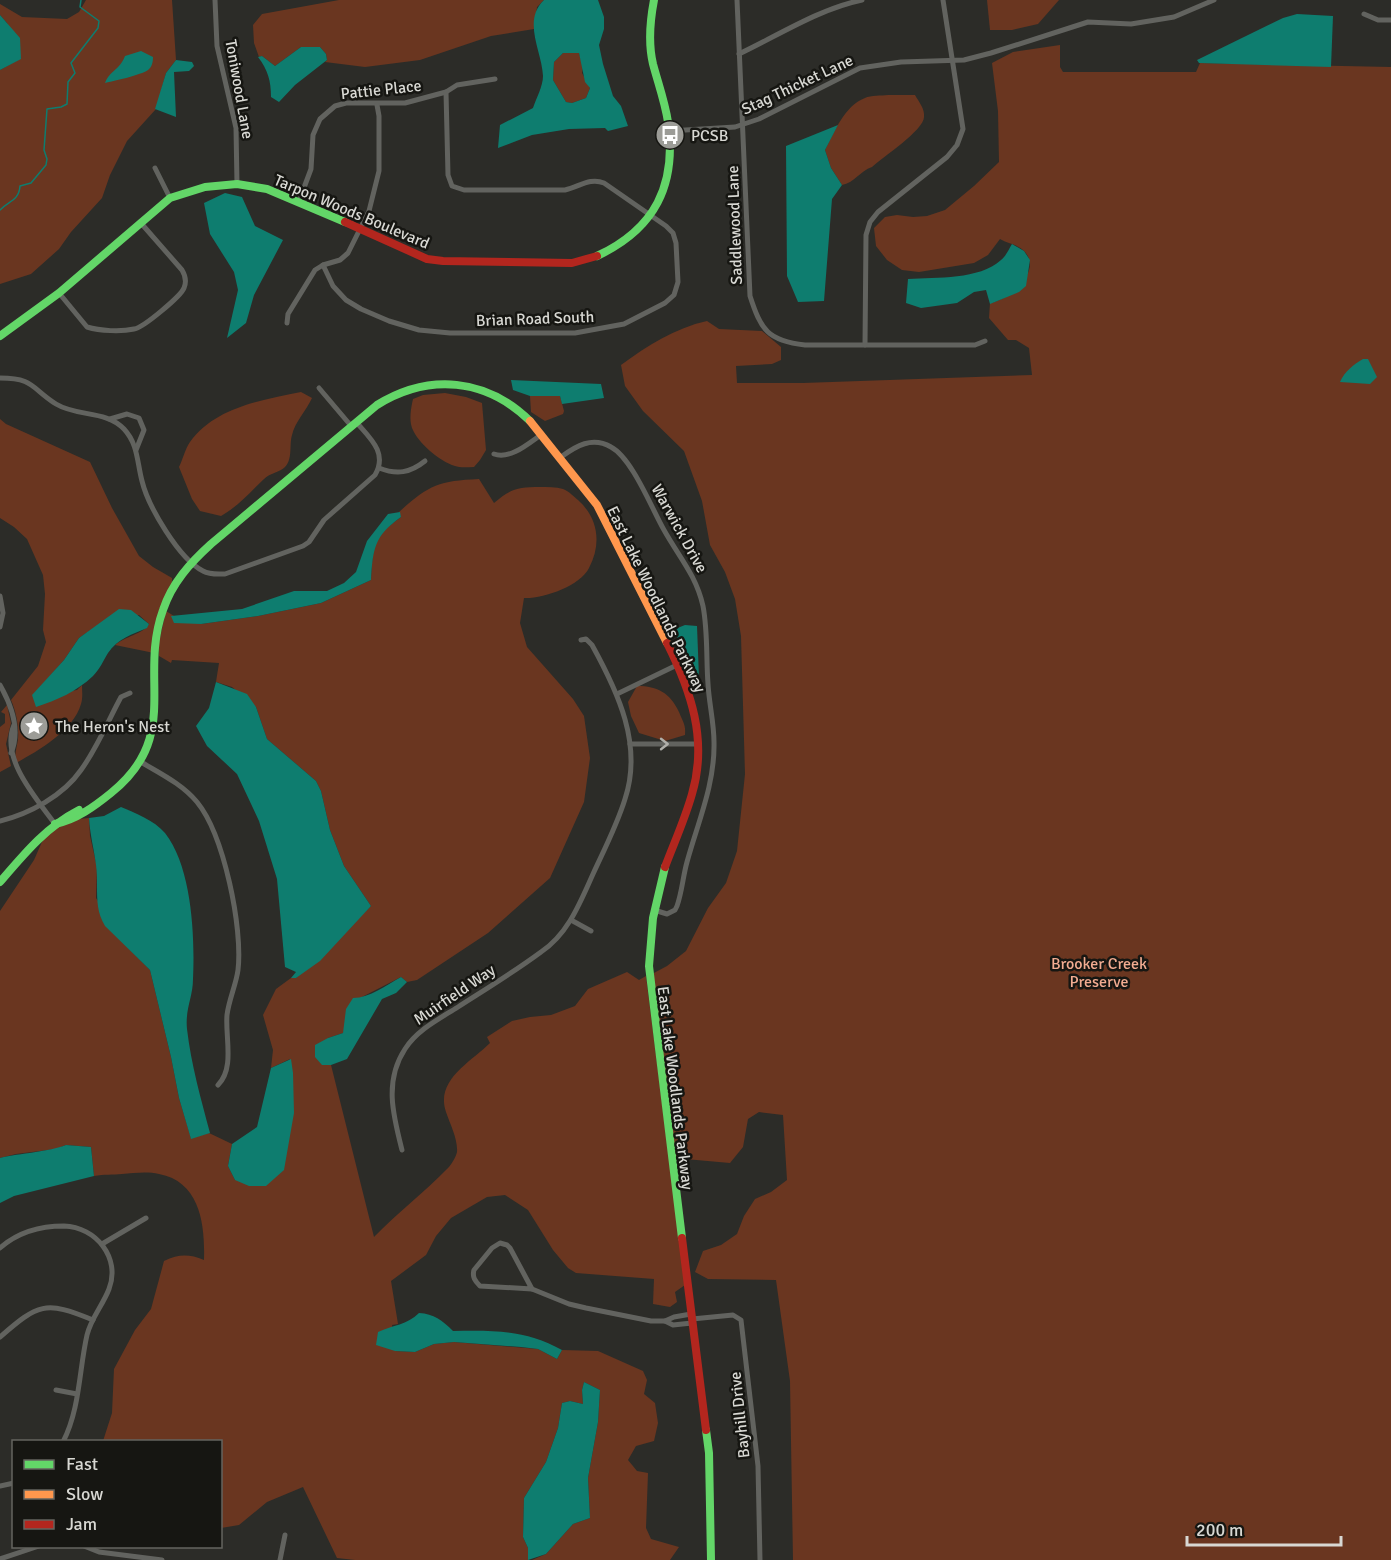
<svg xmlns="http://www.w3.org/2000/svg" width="1391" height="1560" font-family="Signika,sans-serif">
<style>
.green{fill:#6a3620}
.water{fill:#0e7d6f;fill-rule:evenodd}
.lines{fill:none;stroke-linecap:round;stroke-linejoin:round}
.stream{stroke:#0e7d6f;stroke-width:1.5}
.street{stroke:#62635f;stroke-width:5}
.fast{stroke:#63d668;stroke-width:8}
.slow{stroke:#ff974d;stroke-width:8}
.jam{stroke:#b3261e;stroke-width:8}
.oneway{stroke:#afafaa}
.labels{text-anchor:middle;stroke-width:5;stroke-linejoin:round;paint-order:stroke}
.street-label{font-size:16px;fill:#d8d8d3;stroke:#161612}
.poi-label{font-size:16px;fill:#d8d8d3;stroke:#161612;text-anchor:start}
.park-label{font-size:16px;fill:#f2ac91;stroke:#161612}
</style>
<rect width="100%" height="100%" fill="#2c2c28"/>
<g class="green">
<path d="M 86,0 L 172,0 L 176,60 L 166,73 L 156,109 L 127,141 L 110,175 L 102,198 L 71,232 L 59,249 L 31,274 L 0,284 L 0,70 L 21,58 L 7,23 L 0,15 L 0,4 L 22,17 L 67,19 L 79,12 Z"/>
<path d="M 339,0 L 544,0 L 537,7 L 534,29 L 491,36 L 420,60 L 365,67 L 325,62 L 327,60 L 326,54 L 320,47 L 301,47 L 275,66 L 262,56 L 259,57 L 254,43 L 253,25 L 262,14 Z"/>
<path d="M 987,0 L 1059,0 L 1038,24 L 1012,30 L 990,30 Z"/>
<path d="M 1060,45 L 1060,67 L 1063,72 L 1196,72 L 1200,63 L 1391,67 L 1391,1560 L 793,1560 L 790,1381 L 776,1280 L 708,1279 L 695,1272 L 703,1251 L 721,1245 L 737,1234 L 744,1216 L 755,1199 L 771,1192 L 787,1180 L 783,1115 L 759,1112 L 748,1119 L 743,1147 L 730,1163 L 674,1158 L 652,974 L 667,966 L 686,951 L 708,908 L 726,883 L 737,851 L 745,774 L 741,636 L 735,599 L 725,572 L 710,545 L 702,501 L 684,451 L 643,411 L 625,386 L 621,365 C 647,346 675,328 707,321 L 719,329 L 762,331 L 781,347 L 781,360 L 772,364 L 736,366 L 737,383 L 803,383 L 1032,375 L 1029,348 L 1016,340 L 1008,340 L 989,318 L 990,303 C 1007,301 1043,272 1025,252 C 1018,244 1008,244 1000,239 L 988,255 L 974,263 L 919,272 L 902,270 L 887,260 L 876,246 L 874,228 L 885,217 L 897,215 L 913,217 L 927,216 L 945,210 L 974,186 L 999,162 L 998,111 L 992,63 L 1013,52 Z"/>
<path d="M 563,53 L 579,53 L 583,67 L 582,73 L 590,88 L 586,98 L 572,103 L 566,102 L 553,80 L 554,62 Z"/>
<path d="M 888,95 L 915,95 C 919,102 925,109 924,117 C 924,130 883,157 872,167 C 860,171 854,183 842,185 L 831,168 L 825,150 C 834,133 844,106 865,98 C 871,95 881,96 888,95 Z"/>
<path d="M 301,392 L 312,398 C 306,411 295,422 292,435 C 289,445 293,459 285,467 C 280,472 270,473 264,479 C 249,493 240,505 221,516 L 200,511 L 192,499 L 179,467 C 183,459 185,449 190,442 C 215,407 262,400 301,392 Z"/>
<path d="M 445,393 L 466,397 L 482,403 L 486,450 L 480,460 L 474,467 C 468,467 460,468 455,466 C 439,461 418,443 412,428 C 409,419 411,408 413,399 L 423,395 Z"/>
<path d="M 544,395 L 560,396 L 564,411 L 563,414 L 545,421 L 531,412 L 530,396 Z"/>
<path d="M 0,419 L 6,424 L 90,462 L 112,508 L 139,556 L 153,567 L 172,578 L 172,584 L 154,653 L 115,645 C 124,637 143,634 149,624 L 139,615 L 95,627 L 79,638 L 64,660 L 32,696 L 77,690 L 82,685 C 82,691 83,698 81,704 C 74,730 38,751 16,763 C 14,753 17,748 18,739 C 19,726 16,711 11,700 L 38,666 L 46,642 L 43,630 L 45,594 L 43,575 L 27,539 L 14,527 L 0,518 Z"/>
<path d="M 479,479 L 494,503 C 510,489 518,487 540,487 C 547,487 556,487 563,489 C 569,491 574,497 578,500 C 598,518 602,543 589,568 C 580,586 543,599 524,598 L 520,623 L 527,647 L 573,699 L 584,716 L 590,758 L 584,802 L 550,878 L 488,933 L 417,980 L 407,982 L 401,977 L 360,998 L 343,1033 L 328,1038 L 322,1065 L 331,1065 L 374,1237 C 397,1213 425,1192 448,1168 C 451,1165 456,1157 457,1152 C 458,1139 450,1124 446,1112 C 435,1080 471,1062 490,1043 L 487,1037 L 512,1021 L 530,1017 L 551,1015 L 575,1006 L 588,989 L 627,972 L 639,980 L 646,976 L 685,1285 L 675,1292 L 677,1302 L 670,1307 L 653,1304 L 654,1279 L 576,1273 L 568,1268 L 553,1250 L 528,1210 L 505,1195 L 487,1197 L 451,1218 L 436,1236 L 426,1255 L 391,1281 L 398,1324 L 392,1325 L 395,1351 L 415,1352 L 434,1344 L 454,1342 L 538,1349 L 557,1359 L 562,1350 L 598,1351 L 643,1371 L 647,1380 L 644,1394 L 655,1403 L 658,1423 L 654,1441 L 636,1446 L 628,1460 L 637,1471 L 648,1473 L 646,1528 L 651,1539 L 679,1547 L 670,1560 L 532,1560 L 546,1554 L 573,1524 L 590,1518 L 588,1478 L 598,1422 L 600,1390 L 584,1382 L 582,1390 L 583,1404 L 570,1401 L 562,1403 L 558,1428 L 546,1462 L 524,1498 L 523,1537 L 528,1548 L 528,1560 L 355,1560 L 337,1558 L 303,1487 L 267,1502 L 239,1525 L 221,1528 L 220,1442 L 103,1441 L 112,1413 L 114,1369 L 135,1330 L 151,1309 L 164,1261 C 179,1254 189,1254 204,1260 C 205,1226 201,1182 159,1174 C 147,1171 134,1173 122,1174 C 113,1175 104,1174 94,1176 L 91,1147 L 66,1145 L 56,1149 L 16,1154 L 0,1158 L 0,911 L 34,860 L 45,835 L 56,827 L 77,819 L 89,818 L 90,836 L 97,867 L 96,898 L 129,949 L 150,970 L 171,1057 L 179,1098 L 191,1138 L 209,1133 L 232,1144 L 228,1166 L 235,1180 L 290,1059 L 271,1068 L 273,1050 L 263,1015 L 276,989 L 291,978 L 296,978 L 371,906 L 344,866 L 330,830 L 321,791 L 316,781 L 267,739 L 256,707 L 232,687 L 216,682 L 219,663 L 172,660 L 171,663 L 159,656 L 159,642 L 166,611 L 174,616 L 172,616 L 201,624 L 258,616 L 321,603 L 371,580 C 373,548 372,537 401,517 L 399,512 C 429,485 438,481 479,479 Z"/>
<path d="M 637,686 C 658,686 670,693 679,712 C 683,722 686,725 685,735 L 665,741 L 639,733 L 631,716 L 628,702 Z"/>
<path d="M 7,705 L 11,723 L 6,744 L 11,766 L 0,772 L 0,727 L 5,723 L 5,714 L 1,712 Z"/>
</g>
<g class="water">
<path d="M 544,0 L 598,0 L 604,17 L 604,29 L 599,45 L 603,64 L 613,96 L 621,106 L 628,126 L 608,131 L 605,128 L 569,129 L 532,135 L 498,148 L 500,125 L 533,108 C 536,99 543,86 543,76 C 542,51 522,21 544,0 ZM 563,53 L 579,53 L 585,82 L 590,88 L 586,98 L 572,103 L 566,102 L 553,80 L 554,62 Z"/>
<path d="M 1297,14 L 1333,16 L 1331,67 L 1199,63 L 1197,60 L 1283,18 Z"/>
<path d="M 0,15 L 20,38 L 21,59 L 0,70 Z"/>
<path d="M 301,47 L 320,47 L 326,54 L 327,60 L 295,85 L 279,102 L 271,97 C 271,81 268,70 258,57 L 262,56 L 275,66 Z"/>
<path d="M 141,51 L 153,57 C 153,62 152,67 148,70 C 141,75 114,81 105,83 C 110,70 119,71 125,56 Z"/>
<path d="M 176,60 L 192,62 L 194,66 L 189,71 L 174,72 L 176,117 L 155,109 L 166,73 Z"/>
<path d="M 838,125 L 825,150 L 831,168 L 842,185 L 832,199 L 824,301 L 798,302 L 787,276 L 786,146 Z"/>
<path d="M 225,193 L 242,197 L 255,226 L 283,240 L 254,295 L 246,323 L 227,338 L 238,290 L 234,272 L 210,234 L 204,203 Z"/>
<path d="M 1012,244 L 1024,251 L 1030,260 L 1026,286 L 1019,292 L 990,304 L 986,290 L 974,292 L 957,303 L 921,308 L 906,303 L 908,279 C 937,277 979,280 1001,260 C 1006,256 1009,249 1012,244 Z"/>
<path d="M 1363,359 L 1368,359 L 1377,377 L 1370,384 L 1340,382 C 1345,371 1353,365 1363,359 Z"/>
<path d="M 511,380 L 601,384 L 604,398 L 562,404 L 560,396 L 530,396 L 513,390 Z"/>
<path d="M 400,512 L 401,517 C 374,536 373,549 371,580 L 321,603 L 258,616 L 201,624 L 174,623 L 171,616 L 242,609 L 294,591 L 327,591 L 344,583 L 356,572 L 367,541 L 388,514 Z"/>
<path d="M 119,609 L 131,610 L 149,624 L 147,628 C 133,634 117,639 108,653 C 103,661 100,669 93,676 C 76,692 57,700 36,707 L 32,695 L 64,660 L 79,638 Z"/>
<path d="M 685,625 L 697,626 L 699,678 L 680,648 L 675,629 Z"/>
<path d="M 216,682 L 247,694 L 256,707 L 267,739 L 316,781 L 321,791 L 330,830 L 344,866 L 371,906 L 320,961 L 296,978 L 291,978 L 296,972 L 285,967 L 277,879 L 259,821 L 237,774 L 207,746 L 196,726 L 209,708 Z"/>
<path d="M 121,807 C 135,813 154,820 165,833 C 192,867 195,937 193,979 C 193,997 185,1009 187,1029 C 191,1064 201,1099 210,1133 L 191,1139 L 179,1098 L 171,1057 L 150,970 L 105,926 C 93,907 99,887 96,865 C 94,849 90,835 89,818 L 104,816 Z"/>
<path d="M 401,977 L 407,982 L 396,993 L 382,999 L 347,1059 L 331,1065 L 322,1065 L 315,1057 L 315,1045 L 328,1038 L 343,1033 L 346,1009 L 353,998 C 370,998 386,985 401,977 Z"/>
<path d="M 291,1059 L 293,1073 L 294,1113 L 284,1170 L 266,1186 L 249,1186 L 235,1180 L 228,1166 L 232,1144 L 257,1127 L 271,1068 Z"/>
<path d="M 66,1145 L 91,1147 L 94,1176 L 14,1196 L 0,1203 L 0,1158 C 20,1153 49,1152 66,1145 Z"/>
<path d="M 419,1313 C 434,1314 442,1320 453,1331 C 493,1330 526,1330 562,1350 L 557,1359 L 538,1349 L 521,1347 L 454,1342 L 434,1344 L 415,1352 L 395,1351 L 376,1345 L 378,1332 C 393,1325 407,1325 419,1313 Z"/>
<path d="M 584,1382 L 600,1390 L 598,1422 L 588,1478 L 590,1518 L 573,1524 L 546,1554 L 528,1560 L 528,1548 L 523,1537 L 524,1498 L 546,1462 L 558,1428 L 562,1403 L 570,1401 L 583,1404 L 582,1390 Z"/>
</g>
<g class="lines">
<path class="stream" d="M 0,210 C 8,201 19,201 20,186 L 31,183 L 46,165 L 47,159 L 44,150 L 47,109 L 61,107 L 67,104 L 68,82 L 75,73 L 71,63 L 98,28 L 99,21 L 80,7 L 81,0"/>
<g class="street">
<path d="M 215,0 L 217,46 L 236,128 L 237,184"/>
<path d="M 737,0 L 750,296 C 761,330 768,341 805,345 L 975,345 L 985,341"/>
<path d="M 1364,14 L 1378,20 L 1391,20"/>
<path d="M 739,54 C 779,35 819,9 862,0"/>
<path d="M 669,131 L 735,127 L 759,119 L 860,68 L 901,62 L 964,60 L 991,53 L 1088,22 L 1131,24 L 1174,17 L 1214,0"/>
<path d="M 155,168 L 170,198"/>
<path d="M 299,201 L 311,169 L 313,135 L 320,119 L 335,106 L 346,103 L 405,103 L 446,92 L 457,85 L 495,79"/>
<path d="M 323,265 L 333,286 L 346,300 L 361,309 L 389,321 L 419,330 L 450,333 L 575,333 L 624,324 L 665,303 L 674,295 L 678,282 L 676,243 L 673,233 L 666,226 L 604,183 C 590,177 579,187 565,190 L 464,190 L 452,186 L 448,175 L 446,92"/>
<path d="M 59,293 L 87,327 C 100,331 121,332 134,329 C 143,328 181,296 184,288 C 187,281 185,275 182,270 L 140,222"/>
<path d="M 287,323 L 288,314 L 315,270 L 323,265 L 340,260 L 348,253 L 369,211 L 379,171 L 379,116 L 377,105"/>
<path d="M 865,345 L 866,235 L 870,222 L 878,212 L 947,157 L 957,145 L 963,129 L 943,0"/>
<path d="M 0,378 C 34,378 31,388 56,404 C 77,417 106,410 124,429 C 138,444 137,462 142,481 C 148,506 179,559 203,571 C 210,575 217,574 225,574 L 303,546 L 309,542 L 324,520 L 375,475 C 388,453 370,438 357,423"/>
<path d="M 319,388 L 352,427"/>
<path d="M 110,419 L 127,414 L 139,418 L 144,430 L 136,450"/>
<path d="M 494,454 C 510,460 529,443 542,434"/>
<path d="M 561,457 C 576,446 592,436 611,447 C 632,458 652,509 664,530 C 679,557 696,575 703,606 C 708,632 706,658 708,684 C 709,703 714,723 714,742 C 715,784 698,822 687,862 C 683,876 682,892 677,906 L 675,910 L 667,914 L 654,910"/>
<path d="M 379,468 C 397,475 410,473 425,461"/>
<path d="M 0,596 L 3,613 L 0,627"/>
<path d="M 0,685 C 12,706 21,730 11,753"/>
<path d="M 617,694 L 677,665"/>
<path d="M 14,725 C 0,758 36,798 55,824"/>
<path d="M 630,744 L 698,744"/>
<path d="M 141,762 C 161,774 182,784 197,802 C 224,835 243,928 238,970 C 236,985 229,999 227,1015 C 225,1037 235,1068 218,1085"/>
<path d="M 0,821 C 29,814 63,796 81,770 C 97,748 108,721 121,697 L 130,693"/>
<path d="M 571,920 L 591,931"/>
<path d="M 402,1150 C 393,1115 384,1081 405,1049 C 417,1030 439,1019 458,1007 C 486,989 514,972 541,952 C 568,934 580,903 593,874 C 604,850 617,825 625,799 C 643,745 618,692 592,645 L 586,639 L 581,640"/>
<path d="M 500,1243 L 507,1245 L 510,1248 L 532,1289 L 480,1286 C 475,1281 472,1277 474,1270 L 492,1248 Z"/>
<path d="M 102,1244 L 146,1218"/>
<path d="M 0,1248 C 18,1232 40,1226 64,1226 C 96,1227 121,1258 109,1289 C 103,1305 91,1318 87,1335 C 79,1370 80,1409 63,1442"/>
<path d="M 532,1289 L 569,1304 L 586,1308 L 651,1321 L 665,1321 L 673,1325 L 692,1323"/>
<path d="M 692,1319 L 733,1315 L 741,1320 L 758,1466 L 760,1560"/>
<path d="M 665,1321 L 674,1317 L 691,1314"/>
<path d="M 0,1337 C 38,1304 45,1300 93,1320"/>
<path d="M 56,1390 L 77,1394"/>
<path d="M 0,1486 L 14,1483"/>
<path d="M 84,1546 L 99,1552 L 162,1560"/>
<path d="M 0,1559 L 39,1546"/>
<path d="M 280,1560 L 285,1535"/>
</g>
<g class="fast">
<path d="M 597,256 C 655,229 677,185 668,122 C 665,102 658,83 653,64 C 648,43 650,21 654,0"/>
<path d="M 0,336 L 59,293 L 170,198 L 205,187 L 237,184 L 267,189 L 345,222"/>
<path d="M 55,824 C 76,820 95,806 111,793 C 182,736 138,679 163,610 C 172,583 190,563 211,544 L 377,405 C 429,373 486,378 530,421"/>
<path d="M 665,867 L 653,918 L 649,966 L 682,1238"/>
<path d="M 0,882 C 24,854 46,827 79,810"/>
<path d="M 706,1430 L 709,1453 L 711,1560"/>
</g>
<path class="slow" d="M 530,421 L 597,505 L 667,643"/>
<g class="jam">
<path d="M 345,222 L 427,259 L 443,261 L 572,263 L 597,256"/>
<path d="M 665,867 C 674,843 685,819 692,794 C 708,740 691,691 667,643"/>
<path d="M 682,1238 L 706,1430"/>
</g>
</g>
<defs><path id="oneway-chevron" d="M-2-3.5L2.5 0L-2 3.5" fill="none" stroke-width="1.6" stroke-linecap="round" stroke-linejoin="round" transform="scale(1.5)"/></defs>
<use class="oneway" href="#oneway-chevron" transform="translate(664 744)"/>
<defs>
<g id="bus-disc" transform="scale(1.5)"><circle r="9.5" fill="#9c9c97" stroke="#161612"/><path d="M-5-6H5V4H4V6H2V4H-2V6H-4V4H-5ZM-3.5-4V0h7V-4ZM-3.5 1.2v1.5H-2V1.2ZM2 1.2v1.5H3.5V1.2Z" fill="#fff"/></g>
<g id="sight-disc" transform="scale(1.5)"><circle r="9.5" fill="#9c9c97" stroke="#161612"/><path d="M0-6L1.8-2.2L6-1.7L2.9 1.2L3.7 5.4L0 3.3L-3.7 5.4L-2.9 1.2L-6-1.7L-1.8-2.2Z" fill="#fff"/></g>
</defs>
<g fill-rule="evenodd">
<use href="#bus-disc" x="670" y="135"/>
<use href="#sight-disc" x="34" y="726"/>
</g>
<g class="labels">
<g class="street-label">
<text transform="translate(797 84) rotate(-25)" y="6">Stag Thicket Lane</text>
<text transform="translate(240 89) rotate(80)" y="6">Toniwood Lane</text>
<text transform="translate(381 89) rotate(-6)" y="6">Pattie Place</text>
<text transform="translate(352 211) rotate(23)" y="6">Tarpon Woods Boulevard</text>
<text transform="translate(734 225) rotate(-92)" y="6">Saddlewood Lane</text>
<text transform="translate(535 318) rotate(-2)" y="6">Brian Road South</text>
<text transform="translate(680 528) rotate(61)" y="6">Warwick Drive</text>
<text transform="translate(657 599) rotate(64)" y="6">East Lake Woodlands Parkway</text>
<text transform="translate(454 994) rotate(-34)" y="6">Muirfield Way</text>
<text transform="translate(676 1088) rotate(83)" y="6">East Lake Woodlands Parkway</text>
<text transform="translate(739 1415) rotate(-96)" y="6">Bayhill Drive</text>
</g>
<g class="poi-label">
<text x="691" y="141">PCSB</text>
<text x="55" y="732">The Heron's Nest</text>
</g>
<g class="park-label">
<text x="1099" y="969">Brooker Creek<tspan x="1099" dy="18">Preserve</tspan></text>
</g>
</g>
<rect x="12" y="1440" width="210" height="108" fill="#161612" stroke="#64645f" stroke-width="1.5"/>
<rect x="24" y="1460" width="30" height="9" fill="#63d668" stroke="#64645f" stroke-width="1.5"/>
<text x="66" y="1470" font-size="18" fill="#d8d8d3">Fast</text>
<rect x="24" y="1490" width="30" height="9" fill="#ff974d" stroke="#64645f" stroke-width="1.5"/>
<text x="66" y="1500" font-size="18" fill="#d8d8d3">Slow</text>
<rect x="24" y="1520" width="30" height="9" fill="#b3261e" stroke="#64645f" stroke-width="1.5"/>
<text x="66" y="1530" font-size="18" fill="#d8d8d3">Jam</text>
<path d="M1187 1536v9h154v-9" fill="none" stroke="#d8d8d3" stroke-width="3"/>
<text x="1196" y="1536" font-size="18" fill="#d8d8d3" stroke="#161612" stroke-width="4.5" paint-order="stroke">200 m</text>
</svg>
